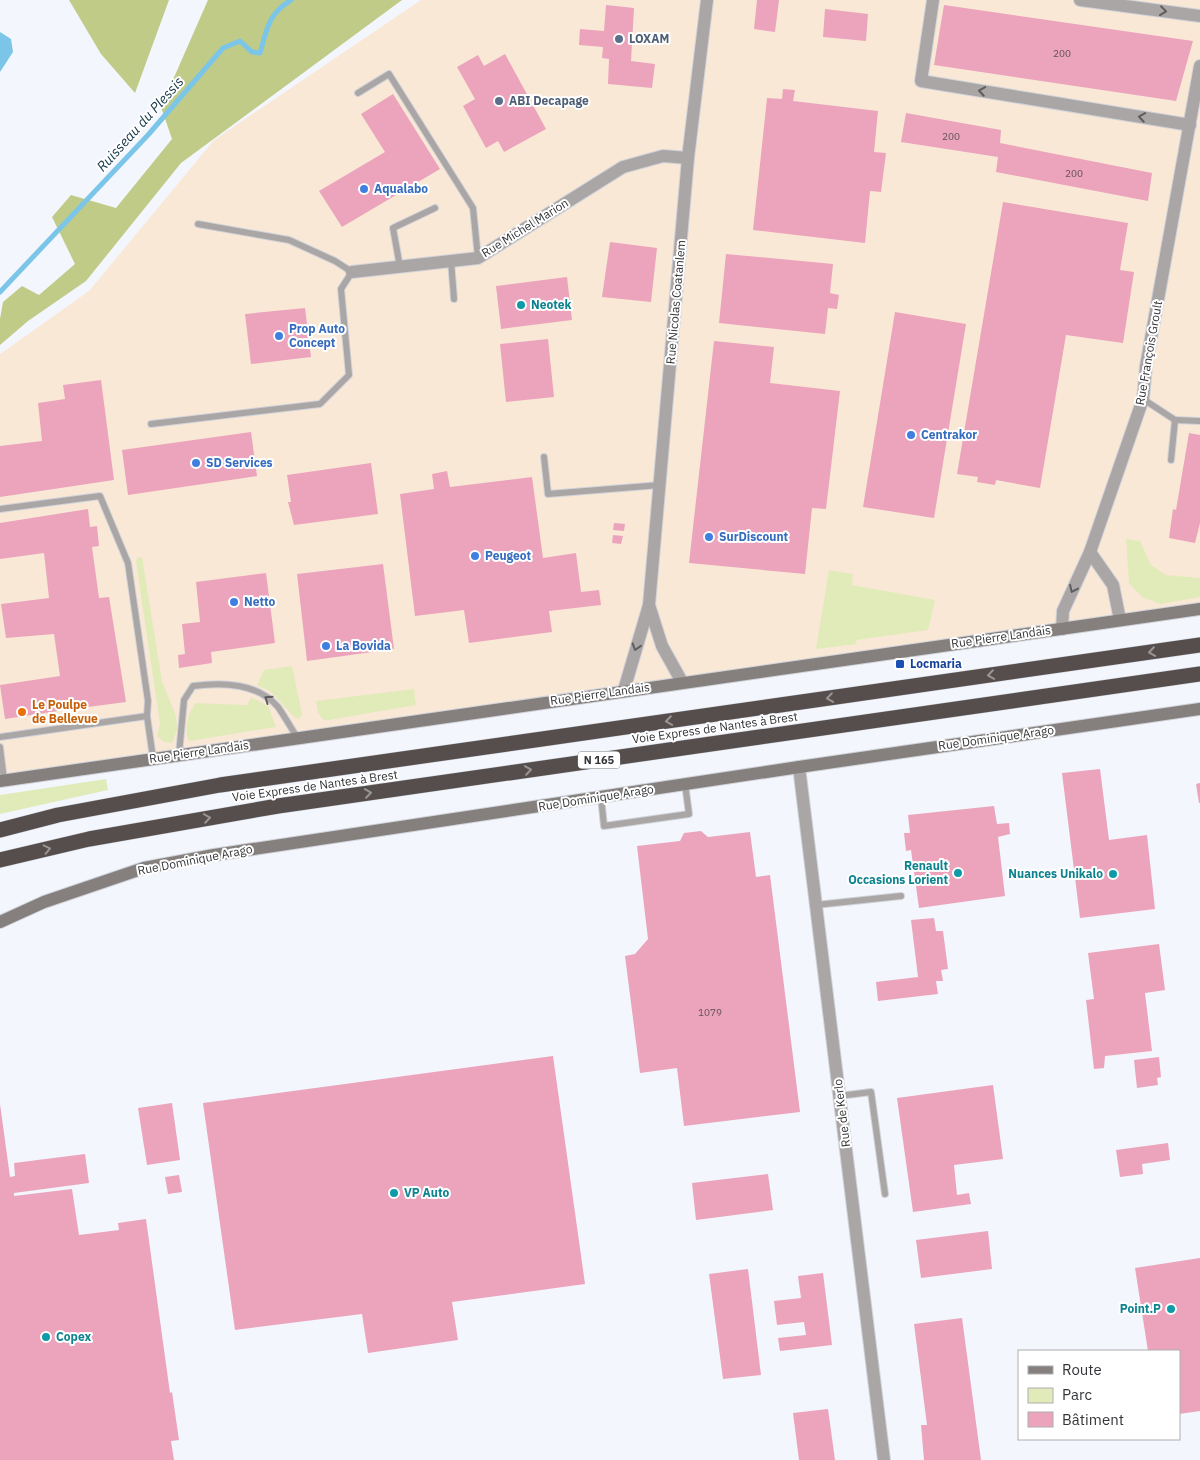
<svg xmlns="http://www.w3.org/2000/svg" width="1200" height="1460" font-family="'IBM Plex Sans',sans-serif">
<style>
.commercial{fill:#fae8d7}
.green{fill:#e1ebba}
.forest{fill:#c0cb88}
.water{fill:#7bc5e9}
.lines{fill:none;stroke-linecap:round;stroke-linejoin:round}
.stream{stroke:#7bc5e9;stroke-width:5}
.building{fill:#eba4bb}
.lane-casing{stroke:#d1d3da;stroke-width:8}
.street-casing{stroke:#d1d3da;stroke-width:14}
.secondary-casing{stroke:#d1d3da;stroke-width:14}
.highway-casing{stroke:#d1d3da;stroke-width:16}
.lane{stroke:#aaa6a5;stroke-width:6}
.street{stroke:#aaa6a5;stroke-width:12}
.secondary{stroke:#85807e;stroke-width:12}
.highway{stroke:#554e4c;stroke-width:15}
.oneway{stroke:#5d5d5e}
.oneway2{stroke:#999594}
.service-dot{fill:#5c6f8a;stroke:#fff;stroke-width:2}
.shop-dot{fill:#3f7fe0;stroke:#fff;stroke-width:2}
.culture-dot{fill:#0f9aa8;stroke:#fff;stroke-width:2}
.transit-dot{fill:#1a4fb4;stroke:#fff;stroke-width:2}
.food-dot{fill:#e8710a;stroke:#fff;stroke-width:2}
.labels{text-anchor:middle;stroke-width:4;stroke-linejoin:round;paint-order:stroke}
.number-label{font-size:10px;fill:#625159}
.shield{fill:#fff;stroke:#717274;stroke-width:1}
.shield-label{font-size:11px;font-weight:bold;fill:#343538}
.service-label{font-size:12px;font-weight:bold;fill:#4e5e75;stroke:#fff;text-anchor:start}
.shop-label{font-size:12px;font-weight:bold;fill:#366cbe;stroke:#fff;text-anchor:start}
.street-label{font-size:12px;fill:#343538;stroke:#fff}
.culture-label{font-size:12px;font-weight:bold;fill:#0d838f;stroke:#fff;text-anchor:start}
.transit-label{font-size:12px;font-weight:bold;fill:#164399;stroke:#fff;text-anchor:start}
.food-label{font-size:12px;font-weight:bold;fill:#c56008;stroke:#fff;text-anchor:start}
.water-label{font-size:14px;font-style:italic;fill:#153646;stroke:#fff}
</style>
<rect width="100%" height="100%" fill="#f3f6fd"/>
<path class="commercial" d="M 421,0 L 1200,0 L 1200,609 L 0,781 L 0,354 L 89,291 L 214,140 Z"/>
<g class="green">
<path d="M 1126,539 L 1140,541 L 1151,565 L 1166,575 L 1200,578 L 1200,597 L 1160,604 L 1142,597 L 1129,583 Z"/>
<path d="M 142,557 L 162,681 L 176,716 L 177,730 L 172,743 L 164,742 L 157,736 L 160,724 L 136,562 L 137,558 Z"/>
<path d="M 829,570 L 853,574 L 852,585 L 935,600 L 928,630 L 856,640 L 857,644 L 816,649 Z"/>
<path d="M 292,666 L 302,714 L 299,719 L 294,717 L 271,692 L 257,685 L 264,670 Z"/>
<path d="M 414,689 L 416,705 L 329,720 L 324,720 L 318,713 L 316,701 Z"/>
<path d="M 251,697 L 268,706 L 276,727 L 189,741 C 183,729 189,713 195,703 L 247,705 Z"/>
<path d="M 106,779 L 108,790 L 0,814 L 0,795 Z"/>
</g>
<g class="forest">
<path d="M 69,0 L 169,0 L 135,93 L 101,54 Z"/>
<path d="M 208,0 L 402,0 L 181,163 L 86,281 L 28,321 L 0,345 L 0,319 L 3,302 L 22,286 L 39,295 L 75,264 L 52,217 L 71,195 L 116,208 L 172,139 L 161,107 Z"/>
</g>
<path class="water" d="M 0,32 L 11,39 L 13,52 L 0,72 Z"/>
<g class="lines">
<path class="stream" d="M 0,292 L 148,135 L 223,48 L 240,41 L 252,52 L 260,53 C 267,29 268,14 291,0"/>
</g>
<g class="building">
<path d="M 757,0 L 779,0 L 775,32 L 754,29 Z"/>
<path d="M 606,5 L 634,8 L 631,61 L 655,64 L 652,88 L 608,84 L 609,59 L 602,58 L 603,47 L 579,45 L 580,29 L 604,31 Z"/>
<path d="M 944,5 L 1193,41 L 1176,101 L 934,65 Z"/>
<path d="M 825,9 L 868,14 L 866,41 L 823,37 Z"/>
<path d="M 505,54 L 546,129 L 504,152 L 498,141 L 486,148 L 463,106 L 475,99 L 457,67 L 478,55 L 484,66 Z"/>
<path d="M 783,89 L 795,90 L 793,101 L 878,111 L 874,152 L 886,153 L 881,192 L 870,191 L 865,243 L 753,230 L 767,98 L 782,99 Z"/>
<path d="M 393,94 L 440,169 L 342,227 L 319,191 L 385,152 L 361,114 Z"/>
<path d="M 906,113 L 1001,130 L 1000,143 L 1152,173 L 1148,201 L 996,172 L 998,157 L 901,142 Z"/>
<path d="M 1003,202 L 1128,223 L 1120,270 L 1134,272 L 1123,343 L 1066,335 L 1040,488 L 996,480 L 995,485 L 977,482 L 978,477 L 957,474 Z"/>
<path d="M 610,242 L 657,248 L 651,302 L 602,297 Z"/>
<path d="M 726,254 L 833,264 L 830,293 L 839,295 L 837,309 L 828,308 L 825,334 L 719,323 Z"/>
<path d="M 567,277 L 572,320 L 501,329 L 496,286 Z"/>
<path d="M 305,308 L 311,357 L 251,364 L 245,314 Z"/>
<path d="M 895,312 L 966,324 L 934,518 L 863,507 Z"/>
<path d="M 548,339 L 554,397 L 506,402 L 500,344 Z"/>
<path d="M 714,341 L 774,347 L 770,383 L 840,391 L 826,509 L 812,508 L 805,574 L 689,563 Z"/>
<path d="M 101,380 L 114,480 L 0,497 L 0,446 L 42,441 L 38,403 L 65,399 L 63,385 Z"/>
<path d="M 251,432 L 257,476 L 128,495 L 122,450 Z"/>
<path d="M 1189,433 L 1200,435 L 1200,523 L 1195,543 L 1169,538 L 1173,509 L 1176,510 Z"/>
<path d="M 371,463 L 378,514 L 294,525 L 288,502 L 291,502 L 287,475 Z"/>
<path d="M 447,471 L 450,487 L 532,477 L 543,558 L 576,553 L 581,592 L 599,590 L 601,605 L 549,611 L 552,632 L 469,643 L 464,610 L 415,616 L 400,494 L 434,489 L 432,474 Z"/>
<path d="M 88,509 L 90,527 L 97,526 L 99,546 L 92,547 L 99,598 L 109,597 L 126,702 L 73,709 L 72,703 L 58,705 L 58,711 L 5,719 L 0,685 L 60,676 L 54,634 L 6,638 L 1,604 L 49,598 L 44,553 L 0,559 L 0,523 Z"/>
<path d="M 614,523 L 625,524 L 624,531 L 613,530 Z"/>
<path d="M 613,535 L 623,536 L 621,544 L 612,543 Z"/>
<path d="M 383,564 L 394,649 L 307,661 L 297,574 Z"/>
<path d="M 266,573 L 275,643 L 211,652 L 212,663 L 179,668 L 178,655 L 185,654 L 182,624 L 200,622 L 196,582 Z"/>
<path d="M 1100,769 L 1109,840 L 1147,835 L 1155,909 L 1080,918 L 1062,773 Z"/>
<path d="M 1200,783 L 1200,803 L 1199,803 L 1196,784 Z"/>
<path d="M 994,806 L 997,824 L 1009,823 L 1010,834 L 998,837 L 1005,896 L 919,908 L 911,850 L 906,851 L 904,833 L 910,833 L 908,815 Z"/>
<path d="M 701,831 L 708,837 L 750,832 L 756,877 L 770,875 L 800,1112 L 684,1126 L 677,1068 L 640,1073 L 625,956 L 635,954 L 648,939 L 637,846 L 680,841 L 684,833 Z"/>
<path d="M 934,918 L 936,931 L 943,931 L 948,969 L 941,970 L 943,981 L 936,981 L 938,994 L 878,1001 L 876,982 L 918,977 L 911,920 Z"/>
<path d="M 1159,944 L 1165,990 L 1145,993 L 1152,1051 L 1105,1056 L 1104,1068 L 1094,1069 L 1086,1000 L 1094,999 L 1088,953 Z"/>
<path d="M 553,1056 L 585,1284 L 452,1302 L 458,1340 L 368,1353 L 362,1314 L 235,1330 L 203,1103 Z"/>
<path d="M 1159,1057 L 1161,1077 L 1157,1078 L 1158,1085 L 1137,1088 L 1134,1060 Z"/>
<path d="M 993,1085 L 1003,1159 L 954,1165 L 957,1195 L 969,1193 L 971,1204 L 913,1212 L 897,1098 Z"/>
<path d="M 172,1103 L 180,1160 L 147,1165 L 138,1108 Z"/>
<path d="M 0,1104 L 10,1177 L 15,1176 L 14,1163 L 85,1154 L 89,1183 L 14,1193 L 14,1196 L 72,1189 L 79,1235 L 119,1230 L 118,1223 L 146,1219 L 170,1393 L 172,1392 L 179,1440 L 171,1441 L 174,1460 L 0,1460 Z"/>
<path d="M 1168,1143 L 1170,1160 L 1142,1164 L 1143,1174 L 1120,1177 L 1116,1150 Z"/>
<path d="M 768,1174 L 773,1210 L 696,1220 L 692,1183 Z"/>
<path d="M 179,1175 L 182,1192 L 168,1194 L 165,1177 Z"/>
<path d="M 988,1231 L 992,1269 L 921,1278 L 916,1240 Z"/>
<path d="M 1200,1258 L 1200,1411 L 1179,1414 L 1179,1351 L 1148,1351 L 1135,1268 Z"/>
<path d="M 748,1269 L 761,1375 L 723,1379 L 709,1274 Z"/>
<path d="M 823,1273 L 832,1345 L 780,1351 L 778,1338 L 806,1335 L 804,1322 L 777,1325 L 774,1301 L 801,1298 L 798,1276 Z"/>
<path d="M 962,1318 L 981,1460 L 924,1460 L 921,1425 L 927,1425 L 914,1324 Z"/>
<path d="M 828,1409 L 835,1460 L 799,1460 L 793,1413 Z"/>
</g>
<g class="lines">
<g class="lane-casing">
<g id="lane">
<path d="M 358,93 L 389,74 L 473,208 L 478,258"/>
<path d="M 451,261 L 454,299"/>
<path d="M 400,267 L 393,228 L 435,208"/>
<path d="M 1143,399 L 1175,420 L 1171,460"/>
<path d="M 1175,420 L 1200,421"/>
<path d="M 151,424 L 320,404 L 349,375 L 341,289 L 352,272 L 335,261 L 289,240 L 198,224"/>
<path d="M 544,457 L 548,494 L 660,485"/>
<path d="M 0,509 L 100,496 L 128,563 L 148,701 L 147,716"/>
<path d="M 0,737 L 147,716 L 153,758"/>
<path d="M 0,747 L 4,780"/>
<path d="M 179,754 L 184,700 L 193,686 C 222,682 257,682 278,707 C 285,717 291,728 297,737"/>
<path d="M 601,797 L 604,826 L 689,814 L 685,784"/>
<path d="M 816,905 L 901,896"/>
<path d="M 839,1096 L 871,1092 L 885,1194"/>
</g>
</g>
<g class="street-casing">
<g id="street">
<path d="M 933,0 L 921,81 L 1190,125"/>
<path d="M 1080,0 L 1200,16"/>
<path d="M 352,272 L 478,258 L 623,167 L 663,156 L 688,158"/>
<path d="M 1090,552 L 1113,585 L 1120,620"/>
<path d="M 649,605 L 662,646 L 682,682"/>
<path d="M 1062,629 L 1063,611 L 1090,552 L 1143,399 L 1146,366 L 1200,66"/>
<path d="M 624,690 L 649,605 L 688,158 L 707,0"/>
<path d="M 799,767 L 884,1460"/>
</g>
</g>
<g class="secondary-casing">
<g id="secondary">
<path d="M 0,781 L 1200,609"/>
<path d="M 0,922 L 44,902 L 144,868 L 214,855 L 799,767 L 1200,709"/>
</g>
</g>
<g class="highway-casing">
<g id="highway">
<path d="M 0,830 L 58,815 L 220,785 L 1200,645"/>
<path d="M 0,860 L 89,839 L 278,806 L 1200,674"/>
</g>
</g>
<use href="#lane" class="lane"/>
<use href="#street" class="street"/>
<use href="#secondary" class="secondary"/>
<use href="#highway" class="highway"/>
</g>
<defs><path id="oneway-chevron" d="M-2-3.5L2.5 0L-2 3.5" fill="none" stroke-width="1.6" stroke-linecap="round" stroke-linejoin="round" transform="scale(1.25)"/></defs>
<g class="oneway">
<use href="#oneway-chevron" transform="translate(1163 11) rotate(7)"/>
<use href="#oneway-chevron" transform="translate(982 91) rotate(-171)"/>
<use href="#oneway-chevron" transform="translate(1142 117) rotate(-171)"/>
<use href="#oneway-chevron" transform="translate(1073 589) rotate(115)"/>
<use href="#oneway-chevron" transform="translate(636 647) rotate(107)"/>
<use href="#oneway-chevron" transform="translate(268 699) rotate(-145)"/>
</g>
<g class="oneway2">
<use href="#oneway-chevron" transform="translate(1152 652) rotate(172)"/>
<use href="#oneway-chevron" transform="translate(991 675) rotate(172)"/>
<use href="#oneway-chevron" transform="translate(830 698) rotate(172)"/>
<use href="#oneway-chevron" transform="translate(669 721) rotate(172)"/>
<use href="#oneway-chevron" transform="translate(528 770) rotate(-8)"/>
<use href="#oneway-chevron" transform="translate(368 793) rotate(-8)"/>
<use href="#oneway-chevron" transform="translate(207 818) rotate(-9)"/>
<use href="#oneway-chevron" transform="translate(47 849) rotate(-13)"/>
</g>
<g class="service-dot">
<circle cx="619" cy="39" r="5"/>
<circle cx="499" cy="101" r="5"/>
</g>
<g class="shop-dot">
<circle cx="364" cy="189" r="5"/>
<circle cx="279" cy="336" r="5"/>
<circle cx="911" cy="435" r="5"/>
<circle cx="196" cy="463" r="5"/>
<circle cx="709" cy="537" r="5"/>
<circle cx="475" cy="556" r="5"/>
<circle cx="234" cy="602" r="5"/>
<circle cx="326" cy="646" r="5"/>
</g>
<g class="culture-dot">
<circle cx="521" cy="305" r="5"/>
<circle cx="958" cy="873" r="5"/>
<circle cx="1113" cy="874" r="5"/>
<circle cx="394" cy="1193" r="5"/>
<circle cx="1171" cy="1309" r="5"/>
<circle cx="46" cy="1337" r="5"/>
</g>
<rect class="transit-dot" x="895" y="659" width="10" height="10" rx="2.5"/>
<circle class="food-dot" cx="22" cy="712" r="5"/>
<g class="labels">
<g class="number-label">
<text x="1062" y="57">200</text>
<text x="951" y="140">200</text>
<text x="1074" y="177">200</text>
<text x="710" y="1016">1079</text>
</g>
<rect class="shield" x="578" y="751.5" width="42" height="17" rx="4"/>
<g class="shield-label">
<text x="599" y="764">N 165</text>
</g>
<g class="service-label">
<text x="629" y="43">LOXAM</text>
<text x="509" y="105">ABI Decapage</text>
</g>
<g class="shop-label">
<text x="374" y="193">Aqualabo</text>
<text x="289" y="333">Prop Auto<tspan x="289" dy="14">Concept</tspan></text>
<text x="921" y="439">Centrakor</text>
<text x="206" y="467">SD Services</text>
<text x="719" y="541">SurDiscount</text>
<text x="485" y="560">Peugeot</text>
<text x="244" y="606">Netto</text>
<text x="336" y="650">La Bovida</text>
</g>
<g class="street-label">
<text transform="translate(525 228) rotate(-32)" y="4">Rue Michel Marion</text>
<text transform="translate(676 302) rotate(-85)" y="4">Rue Nicolas Coatanlem</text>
<text transform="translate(1149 353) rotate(-80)" y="4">Rue François Groult</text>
<text transform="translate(1001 637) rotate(-8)" y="4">Rue Pierre Landais</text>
<text transform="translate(600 694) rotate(-8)" y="4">Rue Pierre Landais</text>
<text transform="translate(715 728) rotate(-8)" y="4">Voie Express de Nantes à Brest</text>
<text transform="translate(996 738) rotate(-8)" y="4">Rue Dominique Arago</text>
<text transform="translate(199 752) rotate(-8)" y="4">Rue Pierre Landais</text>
<text transform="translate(315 786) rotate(-8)" y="4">Voie Express de Nantes à Brest</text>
<text transform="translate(596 798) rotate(-9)" y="4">Rue Dominique Arago</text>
<text transform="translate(195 860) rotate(-11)" y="4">Rue Dominique Arago</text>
<text transform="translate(842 1113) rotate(-97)" y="4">Rue de Kerlo</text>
</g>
<g class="culture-label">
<text x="531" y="309">Neotek</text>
<text x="948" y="870" text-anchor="end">Renault<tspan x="948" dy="14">Occasions Lorient</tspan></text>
<text x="1103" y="878" text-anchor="end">Nuances Unikalo</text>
<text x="404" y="1197">VP Auto</text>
<text x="1161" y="1313" text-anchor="end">Point.P</text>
<text x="56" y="1341">Copex</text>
</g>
<g class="transit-label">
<text x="910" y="668">Locmaria</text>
</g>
<g class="food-label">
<text x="32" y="709">Le Poulpe<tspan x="32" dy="14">de Bellevue</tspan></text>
</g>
<g class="water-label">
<text transform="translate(140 124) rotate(-48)" y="5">Ruisseau du Plessis</text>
</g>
</g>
<rect x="1018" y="1350" width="162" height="90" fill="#ffffff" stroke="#aeaeaf"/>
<rect x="1028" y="1366" width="25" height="8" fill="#85807e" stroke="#aeaeaf"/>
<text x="1062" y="1375" font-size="15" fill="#343538">Route</text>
<rect x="1028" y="1388" width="25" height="15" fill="#e1ebba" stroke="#aeaeaf"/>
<text x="1062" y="1400" font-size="15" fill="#343538">Parc</text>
<rect x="1028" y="1412" width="25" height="15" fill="#eba4bb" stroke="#aeaeaf"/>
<text x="1062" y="1425" font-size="15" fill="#343538">Bâtiment</text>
</svg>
